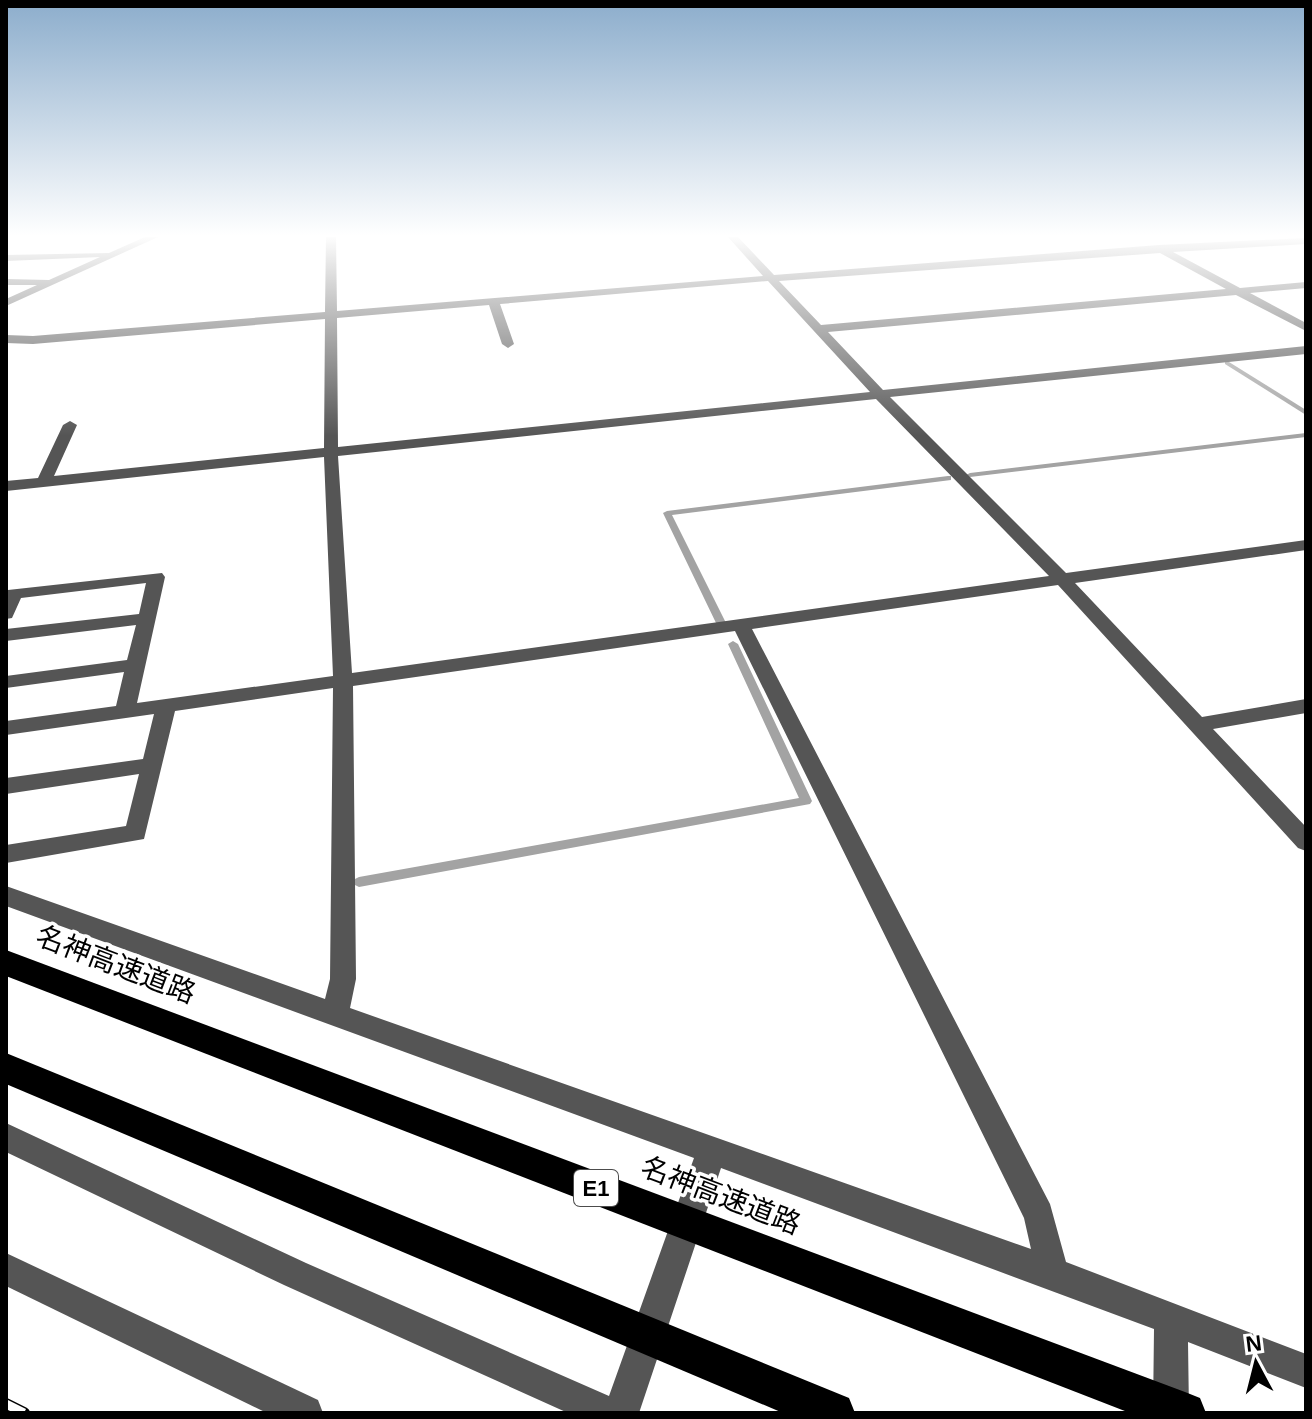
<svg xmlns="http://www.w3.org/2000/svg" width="1312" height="1419" font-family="Arial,'Noto Sans JP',sans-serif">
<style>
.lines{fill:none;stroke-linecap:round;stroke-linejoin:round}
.stream{fill:#a3a3a3;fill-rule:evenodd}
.minor{fill:#555;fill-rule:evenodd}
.highway{fill:#000;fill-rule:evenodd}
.rail-casing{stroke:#000;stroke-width:12}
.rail{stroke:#fff;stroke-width:9;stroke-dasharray:28;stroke-linecap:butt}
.labels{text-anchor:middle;stroke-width:7;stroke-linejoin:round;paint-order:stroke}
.shield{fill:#fff;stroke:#4c4c4c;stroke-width:2}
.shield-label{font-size:22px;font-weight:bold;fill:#000}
.near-street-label{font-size:28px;fill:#000;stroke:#fff}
</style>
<rect width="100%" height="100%" fill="#fff"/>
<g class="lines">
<g class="stream">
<path d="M 1225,362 L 1229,362 L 1306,410 L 1306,415 L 1225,364 Z"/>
<path d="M 1306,433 L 1306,437 L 970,477 L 966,475 L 970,473 Z"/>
<path d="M 948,476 L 951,476 L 951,480 L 672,515 L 727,625 L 722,628 L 717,625 L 663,513 L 667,511 Z"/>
<path d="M 733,641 L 738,644 L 812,801 L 810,804 L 359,887 L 355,885 L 353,882 L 355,879 L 359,877 L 799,798 L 728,644 Z"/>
</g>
<g class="minor">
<path d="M 145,237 L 158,237 L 6,306 L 6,299 L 37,285 L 6,285 L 6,279 L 49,280 L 100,257 L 6,261 L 6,255 L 109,253 Z"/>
<path d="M 326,237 L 336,237 L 337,311 L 763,276 L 728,237 L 738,237 L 774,275 L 1159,245 L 1306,238 L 1306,244 L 1173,252 L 1240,288 L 1306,282 L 1306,288 L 1250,293 L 1306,323 L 1306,331 L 1236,295 L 828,332 L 883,390 L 1306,346 L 1306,354 L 890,397 L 1066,573 L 1306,540 L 1306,550 L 1075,583 L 1202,717 L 1306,699 L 1306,713 L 1213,729 L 1306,827 L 1306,851 L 1298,848 L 1058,585 L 752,629 L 1050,1204 L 1066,1262 L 1306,1354 L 1306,1388 L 1188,1342 L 1189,1413 L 1153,1413 L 1154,1329 L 721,1168 L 639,1413 L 568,1413 L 284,1285 L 6,1152 L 6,1123 L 306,1263 L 609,1396 L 694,1158 L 6,906 L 6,886 L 325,999 L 330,979 L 333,688 L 175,711 L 144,839 L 6,863 L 6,845 L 126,826 L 139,774 L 6,794 L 6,778 L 143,759 L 154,714 L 6,735 L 6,721 L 116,706 L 124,672 L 6,688 L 6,676 L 127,660 L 136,625 L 6,641 L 6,629 L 139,614 L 146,583 L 21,598 L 12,618 L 6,619 L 8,590 L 162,573 L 165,577 L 137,703 L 333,676 L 324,457 L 6,491 L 6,481 L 38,478 L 63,425 L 70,421 L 77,425 L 54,476 L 324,448 L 325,319 L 33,344 L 6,343 L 6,335 L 33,336 L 325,312 ZM 1160,253 L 1226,289 L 821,325 L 779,281 ZM 768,281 L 870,392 L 338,447 L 337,318 L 489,305 L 502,344 L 508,348 L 514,344 L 500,304 ZM 876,399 L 1049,576 L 352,673 L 338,456 ZM 735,631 L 1024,1218 L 1031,1249 L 350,1008 L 356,979 L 353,686 Z"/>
<path d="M 6,1253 L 318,1400 L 323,1413 L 267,1413 L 6,1286 Z"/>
</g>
<g class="highway">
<path d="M 6,950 L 1185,1392 L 1200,1398 L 1206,1413 L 1130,1413 L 6,976 Z"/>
<path d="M 6,1053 L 849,1398 L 855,1413 L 783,1413 L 6,1084 Z"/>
</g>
<g class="rail-casing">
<path id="rail" d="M 6,1404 L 24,1413"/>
</g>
<use href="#rail" class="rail"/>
</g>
<linearGradient id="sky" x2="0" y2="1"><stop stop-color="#8cadcc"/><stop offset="0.54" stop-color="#fff"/><stop offset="1" stop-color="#fff" stop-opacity="0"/></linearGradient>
<rect width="1312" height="436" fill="url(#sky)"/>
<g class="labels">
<rect class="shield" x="574" y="1170" width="44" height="36" rx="6"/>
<g class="shield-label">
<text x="596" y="1196">E1</text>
</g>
<g class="near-street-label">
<text transform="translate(116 964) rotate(21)" y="10">名神高速道路</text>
<text transform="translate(721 1195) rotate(21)" y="10">名神高速道路</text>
</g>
</g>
<rect width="1312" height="1419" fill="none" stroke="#000000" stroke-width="16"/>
<g transform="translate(1256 1363) rotate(353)" stroke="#ffffff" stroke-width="6" paint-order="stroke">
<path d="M0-6L14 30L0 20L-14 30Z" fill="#000000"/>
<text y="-12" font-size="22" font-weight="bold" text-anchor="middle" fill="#000000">N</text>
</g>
</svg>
